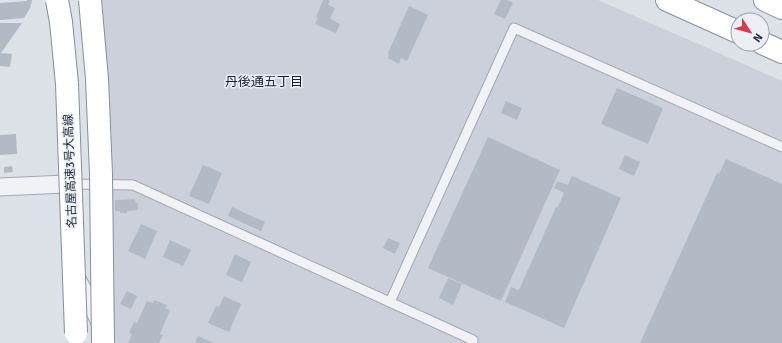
<svg xmlns="http://www.w3.org/2000/svg" width="782" height="343" font-family="Signika,'Noto Sans JP',sans-serif">
<style>
.built{fill:#cbd0da}
.building{fill:#b4bac5}
.lines{fill:none;stroke-linecap:round;stroke-linejoin:round}
.lane-casing{stroke:#a2a8b2;stroke-width:11}
.street-casing{stroke:#a2a8b2;stroke-width:19}
.highway-casing{stroke:#848f9f;stroke-width:24}
.lane{stroke:#f0f2f6;stroke-width:9}
.street{stroke:#f0f2f6;stroke-width:17}
.highway{stroke:#fff;stroke-width:22}
.highway-bridge-casing{stroke:#848f9f;stroke-width:24;stroke-linecap:butt}
.highway-bridge{stroke:#fff;stroke-width:22}
.labels{text-anchor:middle;stroke-width:3;stroke-linejoin:round;paint-order:stroke}
.street-label{font-size:12px;fill:#262f3f;stroke:#ecf0f5}
.neighbourhood-label{font-size:13px;fill:#182030;stroke:#ecf0f5}
</style>
<rect width="100%" height="100%" fill="#dde1e8"/>
<path class="built" d="M 102,0 L 598,0 L 782,81 L 782,343 L 115,343 L 107,65 Z"/>
<g class="building">
<path d="M 27,0 L 32,0 L 30,8 L 24,18 L 0,20 L 0,3 L 27,1 Z"/>
<path d="M 323,0 L 330,0 L 328,5 L 335,8 L 330,19 L 340,24 L 336,33 L 315,24 L 318,18 L 316,17 Z"/>
<path d="M 501,0 L 507,0 L 513,3 L 505,19 L 494,14 Z"/>
<path d="M 409,6 L 428,15 L 407,61 L 401,58 L 399,64 L 388,58 L 389,54 L 388,53 Z"/>
<path d="M 0,23 L 22,23 L 1,53 L 12,54 L 10,67 L 0,66 Z"/>
<path d="M 617,88 L 663,108 L 648,144 L 601,124 Z"/>
<path d="M 506,101 L 522,108 L 517,120 L 501,113 Z"/>
<path d="M 16,134 L 17,154 L 0,155 L 0,135 Z"/>
<path d="M 488,137 L 560,170 L 501,301 L 428,268 Z"/>
<path d="M 625,155 L 640,162 L 634,176 L 619,169 Z"/>
<path d="M 726,159 L 782,184 L 782,343 L 640,343 L 717,173 L 719,174 Z"/>
<path d="M 203,165 L 222,173 L 209,204 L 189,196 Z"/>
<path d="M 12,166 L 13,172 L 4,173 L 4,167 Z"/>
<path d="M 572,176 L 621,198 L 564,328 L 505,302 L 511,287 L 519,290 L 556,207 L 558,207 L 564,193 L 554,188 L 557,181 L 568,185 Z"/>
<path d="M 135,199 L 136,203 L 138,203 L 138,210 L 127,211 L 127,213 L 120,213 L 120,211 L 115,211 L 115,200 Z"/>
<path d="M 232,207 L 265,222 L 261,231 L 228,216 Z"/>
<path d="M 141,224 L 157,231 L 145,259 L 128,251 Z"/>
<path d="M 388,238 L 400,243 L 395,254 L 383,248 Z"/>
<path d="M 170,240 L 191,250 L 183,266 L 163,257 Z"/>
<path d="M 235,254 L 251,262 L 242,282 L 226,275 Z"/>
<path d="M 448,278 L 462,284 L 453,305 L 439,298 Z"/>
<path d="M 127,291 L 137,296 L 131,309 L 120,304 Z"/>
<path d="M 224,296 L 241,304 L 229,332 L 208,323 L 216,306 L 219,307 Z"/>
<path d="M 154,300 L 167,305 L 165,308 L 170,310 L 160,334 L 163,335 L 159,343 L 128,343 L 132,334 L 129,333 L 134,322 L 137,323 L 147,301 L 153,303 Z"/>
<path d="M 198,336 L 214,343 L 195,343 Z"/>
</g>
<g class="lines">
<g class="lane-casing">
<g id="lane">
<path d="M 70,184 L 133,185 L 473,340 L 472,343"/>
<path d="M 390,302 L 514,28 L 782,147"/>
</g>
</g>
<g class="street-casing">
<g id="street">
<path d="M 0,187 L 65,184"/>
<path d="M 75,274 C 82,292 95,307 101,326"/>
</g>
</g>
<g class="highway-casing">
<g id="highway">
<path d="M 667,0 L 738,32"/>
<path d="M 765,0 L 782,8"/>
<path d="M 762,43 L 782,52"/>
</g>
</g>
<use href="#lane" class="lane"/>
<use href="#street" class="street"/>
<use href="#highway" class="highway"/>
<g class="highway-bridge-casing">
<g id="highway-bridge">
<path d="M 57,0 L 61,22 L 67,84 L 76,333"/>
<path d="M 90,0 L 97,79 L 101,174 L 103,343"/>
</g>
</g>
<use href="#highway-bridge" class="highway-bridge"/>
</g>
<g class="labels">
<g class="street-label">
<text transform="translate(70 171) rotate(-92)" y="4">名古屋高速3号大高線</text>
</g>
<g class="neighbourhood-label">
<text x="264" y="86">丹後通五丁目</text>
</g>
</g>
<g transform="translate(750 32) rotate(126)"><circle r="19" fill="#ecf0f5" stroke="#9da3ac"/>
<path d="M0-3L7 15L0 10L-7 15Z" fill="#d43a53"/>
<text y="-6" font-size="11" font-weight="bold" text-anchor="middle" fill="#262f3f">N</text>
</g>
</svg>
